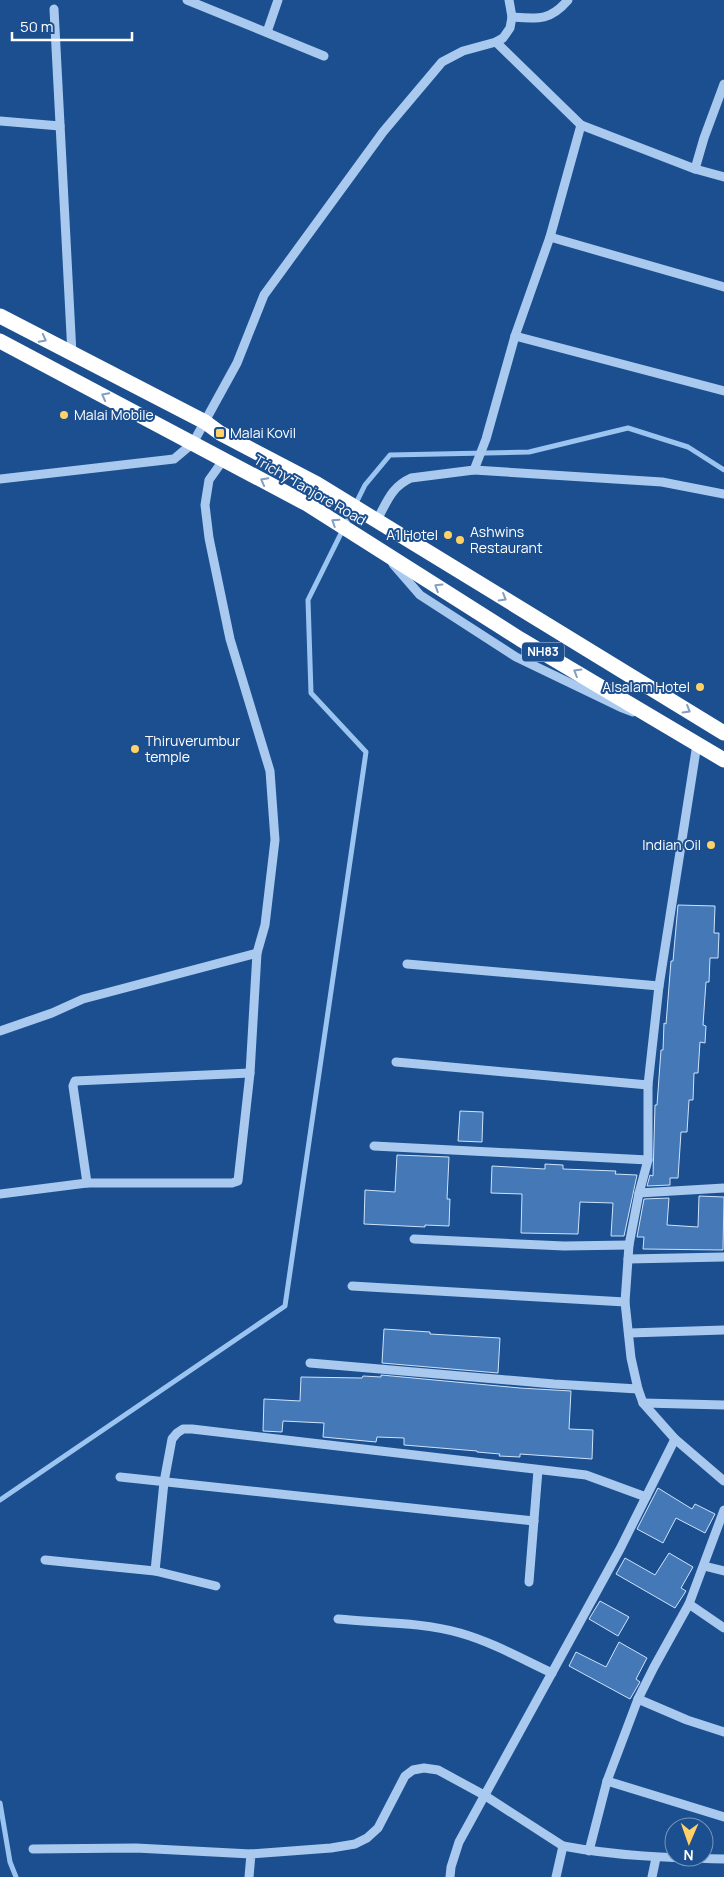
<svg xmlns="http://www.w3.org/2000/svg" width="724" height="1877" font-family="Manrope,sans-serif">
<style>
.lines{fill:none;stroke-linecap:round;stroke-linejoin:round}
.stream{stroke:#9cc4f0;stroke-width:5}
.building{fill:#4478b7;stroke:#cfe3fa}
.minor{stroke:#a9c9ee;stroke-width:9}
.highway{stroke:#fff;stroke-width:15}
.oneway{stroke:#829ec1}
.poi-dot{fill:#ffd166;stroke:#1b4f8f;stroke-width:2}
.labels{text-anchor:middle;stroke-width:4;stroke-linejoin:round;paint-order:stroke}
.shield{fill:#1b4f8f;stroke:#bbcadd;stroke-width:1}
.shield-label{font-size:12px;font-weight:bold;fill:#fff}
.poi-label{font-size:14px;fill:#fff;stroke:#1b4f8f;text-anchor:start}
.street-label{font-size:14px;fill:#fff;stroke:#1b4f8f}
</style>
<rect width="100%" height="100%" fill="#1b4f8f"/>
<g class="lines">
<g class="stream">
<path d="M 0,1500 L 285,1306 L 366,752 L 311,693 L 308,600 L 365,485 L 390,455 L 529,452 L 628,428 L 688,447 L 724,470"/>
<path d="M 0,1803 L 10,1862 L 16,1877"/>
</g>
</g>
<g class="building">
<path d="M 678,905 L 715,906 L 714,933 L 719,933 L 718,958 L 710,958 L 709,982 L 706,982 L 703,1025 L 706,1026 L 705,1043 L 700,1042 L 698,1073 L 694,1073 L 693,1100 L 689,1100 L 687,1132 L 681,1132 L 678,1178 L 670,1178 L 670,1185 L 647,1186 L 650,1175 L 653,1176 L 655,1105 L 657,1105 L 661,1050 L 663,1050 L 664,1023 L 666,1024 L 671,961 L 673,961 Z"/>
<path d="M 460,1111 L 483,1112 L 482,1142 L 458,1141 Z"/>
<path d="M 397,1155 L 449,1157 L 447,1199 L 450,1199 L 449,1226 L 425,1225 L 425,1227 L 364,1224 L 365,1190 L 395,1192 Z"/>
<path d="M 545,1164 L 563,1165 L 563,1169 L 616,1171 L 615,1174 L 637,1175 L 624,1236 L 611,1236 L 613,1203 L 580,1202 L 578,1234 L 521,1233 L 522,1194 L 491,1193 L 492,1166 L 545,1169 Z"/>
<path d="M 699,1196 L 724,1197 L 723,1250 L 643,1249 L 644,1237 L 637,1237 L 644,1199 L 669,1198 L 667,1225 L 698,1227 Z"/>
<path d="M 384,1329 L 430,1332 L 430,1334 L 500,1338 L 498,1373 L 382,1363 Z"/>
<path d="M 381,1375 L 520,1388 L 571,1391 L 569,1429 L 593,1430 L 592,1459 L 520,1454 L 520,1457 L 499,1456 L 500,1454 L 477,1452 L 477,1451 L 404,1445 L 404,1438 L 377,1437 L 376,1442 L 323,1437 L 324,1423 L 283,1421 L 282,1432 L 263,1431 L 264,1399 L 300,1401 L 301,1377 L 362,1378 L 363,1376 L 381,1377 Z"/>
<path d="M 658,1488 L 692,1509 L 695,1504 L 715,1514 L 705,1533 L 676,1518 L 663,1543 L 637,1529 Z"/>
<path d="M 669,1553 L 693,1567 L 681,1588 L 686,1591 L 675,1608 L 616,1574 L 625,1558 L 655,1575 Z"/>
<path d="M 600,1601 L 629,1617 L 618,1636 L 589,1619 Z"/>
<path d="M 619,1642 L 647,1658 L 636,1679 L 640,1682 L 630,1699 L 569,1666 L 576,1652 L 606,1667 Z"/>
</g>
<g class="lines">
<g class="minor">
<path d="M 187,0 L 324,56"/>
<path d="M 54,9 L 72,354"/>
<path d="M 512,17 C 538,19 550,21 568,0"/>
<path d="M 267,32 L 278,0"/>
<path d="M 496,42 L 581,125"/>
<path d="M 0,121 L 60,126"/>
<path d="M 695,169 L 704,138 L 724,84"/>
<path d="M 550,237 L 724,287"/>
<path d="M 515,336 L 724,391"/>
<path d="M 474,470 L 662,482 L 724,494"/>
<path d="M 0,479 L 174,459 L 193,443 L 237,363 L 264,295 L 383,132 L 442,62 L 463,51 L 496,42 L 503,38 L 510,28 L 512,17 L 509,0"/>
<path d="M 377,520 C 387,502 391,487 411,478 L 474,470 L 486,439 L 515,336 L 550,237 L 581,125 L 695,169 L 724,177"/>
<path d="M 393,564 L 420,595 L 516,657 L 620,707 L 633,712"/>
<path d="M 697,744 L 659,986 L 648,1085 L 648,1160 L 639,1193 L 629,1245 L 625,1302 L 631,1358 L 638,1389 L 643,1403 L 675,1439 L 724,1481"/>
<path d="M 407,964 L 659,986"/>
<path d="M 0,1031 L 52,1013 L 83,999 L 257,953 L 265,925 L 275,840 L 270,771 L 230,639 L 209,538 L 205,505 L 209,480 L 224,459"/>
<path d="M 396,1062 L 648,1085"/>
<path d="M 374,1146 L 648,1160"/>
<path d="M 87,1183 L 73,1086 L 75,1081 L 250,1073"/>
<path d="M 639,1193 L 724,1188"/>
<path d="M 0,1194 L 87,1183 L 232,1183 L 238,1181 L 250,1073 L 257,953"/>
<path d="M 414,1239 L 564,1246 L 629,1245"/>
<path d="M 628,1259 L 724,1257"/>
<path d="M 352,1286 L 625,1302"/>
<path d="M 629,1333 L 724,1330"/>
<path d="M 310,1363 L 554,1384 L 638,1389"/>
<path d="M 643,1403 L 724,1405"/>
<path d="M 120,1477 L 534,1521"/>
<path d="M 45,1560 L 155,1571 L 164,1482 L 172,1439 L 177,1433 L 183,1429 L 192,1429 L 586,1475 L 646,1497"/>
<path d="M 704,1566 L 724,1571"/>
<path d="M 155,1571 L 216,1586"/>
<path d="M 529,1582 L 538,1470"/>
<path d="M 689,1604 L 724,1628"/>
<path d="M 338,1619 C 378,1623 422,1622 460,1633 C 492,1642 522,1659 552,1673"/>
<path d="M 638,1699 L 687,1720 L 724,1732"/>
<path d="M 607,1781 L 724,1817"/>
<path d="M 33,1849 L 136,1848 L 251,1854"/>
<path d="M 589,1851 L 607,1781 L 638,1699 L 654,1667 L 689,1604 L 724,1510"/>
<path d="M 249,1877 L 251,1854 L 331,1848 L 355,1844 L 367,1838 L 378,1828 L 405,1776 L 413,1770 L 424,1768 L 438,1770 L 484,1795 L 563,1846"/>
<path d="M 450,1877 L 451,1867 L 459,1842 L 620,1549 L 675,1439"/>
<path d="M 556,1877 L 563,1846 C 616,1856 670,1858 724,1859"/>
<path d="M 652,1877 L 656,1858"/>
</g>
<g class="highway">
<path d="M 0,316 L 205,422 L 220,433 L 317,484 L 724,733"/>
<path d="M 0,341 L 307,504 L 520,639 L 724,760"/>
</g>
</g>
<defs><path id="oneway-chevron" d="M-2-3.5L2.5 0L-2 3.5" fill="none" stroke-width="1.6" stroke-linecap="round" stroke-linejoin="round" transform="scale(1.25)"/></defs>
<g class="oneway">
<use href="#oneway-chevron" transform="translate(43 339) rotate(28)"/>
<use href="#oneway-chevron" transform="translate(105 396) rotate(-152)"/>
<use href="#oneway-chevron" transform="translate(264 481) rotate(-152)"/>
<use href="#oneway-chevron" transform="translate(335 522) rotate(-147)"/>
<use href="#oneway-chevron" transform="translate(438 587) rotate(-148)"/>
<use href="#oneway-chevron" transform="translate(503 598) rotate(31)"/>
<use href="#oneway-chevron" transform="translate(577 672) rotate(-149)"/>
<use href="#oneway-chevron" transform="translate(687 710) rotate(31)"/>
</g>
<g class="poi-dot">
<circle cx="64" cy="415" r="5"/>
<rect x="215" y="428" width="10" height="10" rx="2.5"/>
<circle cx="448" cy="535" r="5"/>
<circle cx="460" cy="540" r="5"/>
<circle cx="700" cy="687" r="5"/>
<circle cx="135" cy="749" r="5"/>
<circle cx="711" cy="845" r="5"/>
</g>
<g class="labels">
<rect class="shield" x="522" y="642.5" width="42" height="19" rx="4"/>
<g class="shield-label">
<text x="543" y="656">NH83</text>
</g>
<g class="poi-label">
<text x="74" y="420">Malai Mobile</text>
<text x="230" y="438">Malai Kovil</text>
<text x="470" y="537">Ashwins<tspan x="470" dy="16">Restaurant</tspan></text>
<text x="438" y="540" text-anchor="end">A1 Hotel</text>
<text x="690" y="692" text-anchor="end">Alsalam Hotel</text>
<text x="145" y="746">Thiruverumbur<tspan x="145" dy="16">temple</tspan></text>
<text x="701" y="850" text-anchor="end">Indian Oil</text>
</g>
<g class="street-label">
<text transform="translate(310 490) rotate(30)" y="5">Trichy Tanjore Road</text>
</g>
</g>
<g transform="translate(689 1842) rotate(182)"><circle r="24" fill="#1b4f8f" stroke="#7695bc"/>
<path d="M0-4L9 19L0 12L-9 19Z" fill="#ffd166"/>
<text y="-8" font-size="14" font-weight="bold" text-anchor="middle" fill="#ffffff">N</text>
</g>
<path d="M12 32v8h120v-8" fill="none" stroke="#ffffff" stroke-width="2.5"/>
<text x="20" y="32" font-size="15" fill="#ffffff" stroke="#1b4f8f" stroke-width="4" paint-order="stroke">50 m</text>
</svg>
